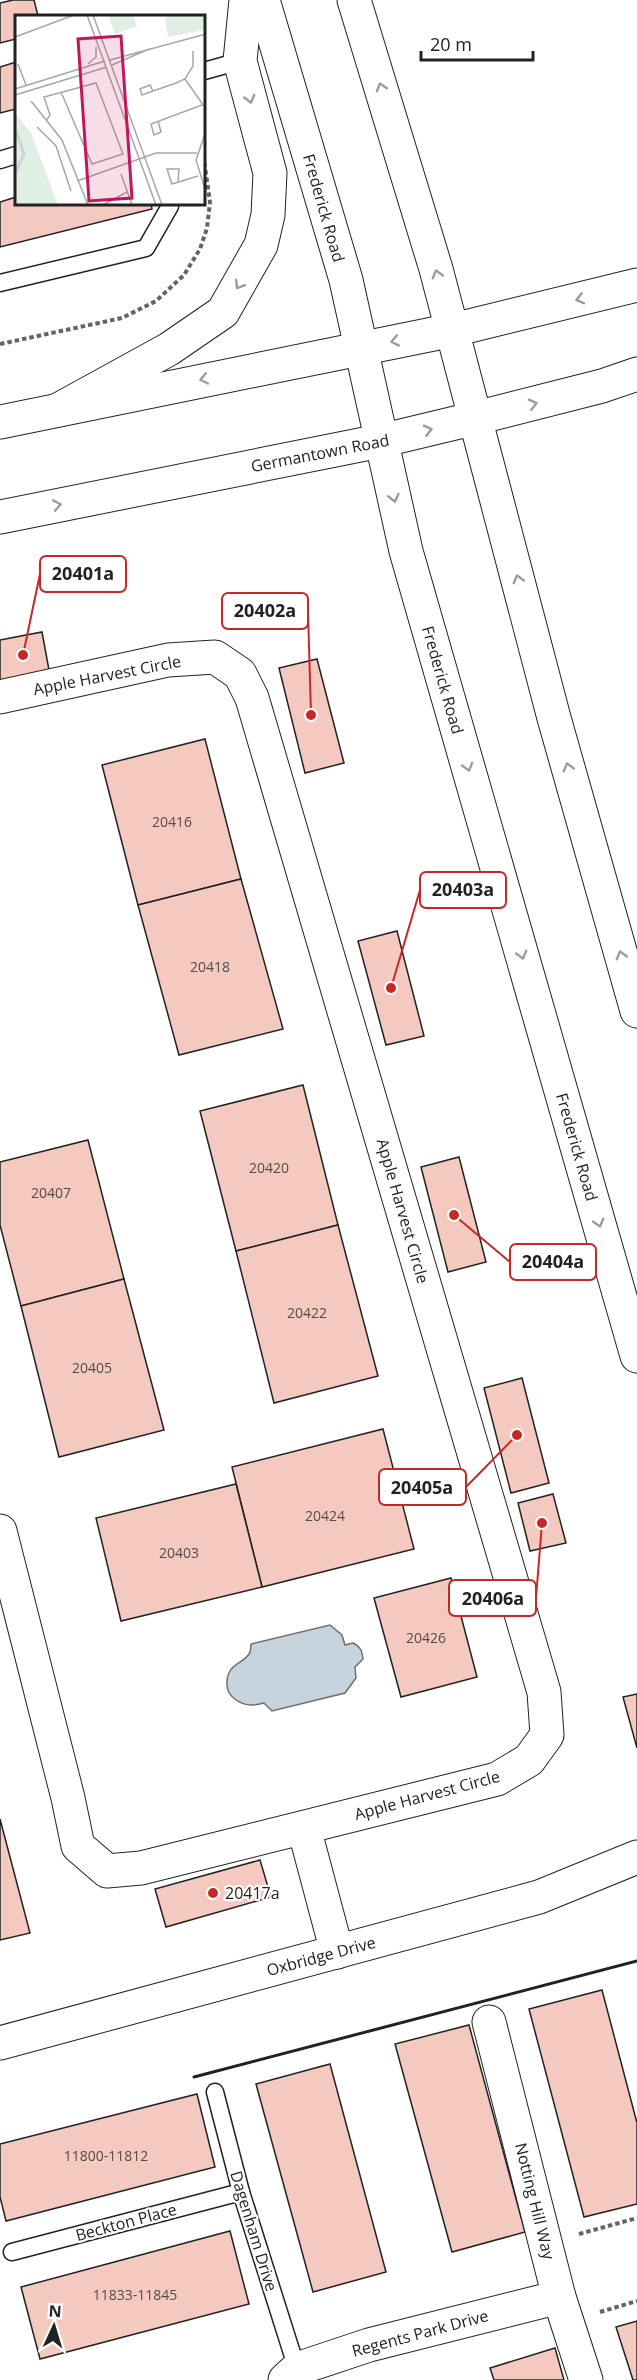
<svg xmlns="http://www.w3.org/2000/svg" width="637" height="2380" font-family="'Open Sans',sans-serif">
<style>
.water{fill:#c7d3dd;stroke:#6f6f6f;stroke-width:1.5}
.building{fill:#f3c9c0;stroke:#222;stroke-width:1.5}
.lines{fill:none;stroke-linecap:round;stroke-linejoin:round}
.lane-casing{stroke:#222;stroke-width:19}
.street-casing{stroke:#222;stroke-width:35}
.secondary-casing{stroke:#222;stroke-width:35}
.primary-casing{stroke:#222;stroke-width:35}
.path{stroke:#646464;stroke-width:4;stroke-dasharray:4.5 3;stroke-linecap:butt}
.lane{stroke:#fff;stroke-width:16}
.street{stroke:#fff;stroke-width:33}
.secondary{stroke:#fff;stroke-width:33}
.primary{stroke:#fff;stroke-width:33}
.wall{stroke:#222;stroke-width:3}
.oneway{stroke:#9c9c9c}
.poi-dot{fill:#c62828;stroke:#fff;stroke-width:2}
.labels{text-anchor:middle;stroke-width:4.5;stroke-linejoin:round;paint-order:stroke}
.number-label{font-size:14px;fill:#564c4a}
.street-label{font-size:16px;fill:#222;stroke:#fff}
.poi-label{font-size:16px;fill:#222;stroke:#fff;text-anchor:start}
.inset-river{fill:none;stroke:#c7d3dd;stroke-width:3}
.inset-road{fill:none;stroke:#a7a7a7;stroke-width:1.5}
.view{fill:#c2185b;fill-opacity:0.15;stroke:#c2185b;stroke-width:3}
.inset-edge{fill:none;stroke:#222;stroke-width:3}
.leader{fill:none;stroke:#c62828;stroke-width:2}
.callout-dot{fill:#c62828;stroke:#fff;stroke-width:2}
.callout{fill:#fff;stroke:#c62828;stroke-width:2}
.callout-label{font-size:18px;text-anchor:middle;font-weight:bold;fill:#222}
</style>
<rect width="100%" height="100%" fill="#fff"/>
<path class="water" d="M 330,1625 L 342,1635 L 345,1645 L 353,1643 C 361,1647 362,1651 363,1659 L 355,1667 L 356,1678 L 345,1693 L 272,1711 L 264,1703 C 253,1706 245,1706 236,1700 C 230,1696 227,1690 227,1684 C 226,1664 243,1664 249,1654 C 251,1651 251,1647 251,1644 Z"/>
<g class="building">
<path d="M 13,0 L 34,0 L 38,16 L 16,16 L 16,39 L 0,43 L 0,3 Z"/>
<path d="M 16,62 L 16,109 L 0,113 L 0,67 Z"/>
<path d="M 16,197 L 16,204 L 151,204 L 152,209 L 0,247 L 0,202 Z"/>
<path d="M 42,632 L 49,670 L 0,680 L 0,640 Z"/>
<path d="M 317,659 L 344,763 L 305,773 L 279,668 Z"/>
<path d="M 205,739 L 241,879 L 138,905 L 102,765 Z"/>
<path d="M 241,879 L 283,1029 L 179,1055 L 138,905 Z"/>
<path d="M 397,931 L 424,1036 L 386,1045 L 358,941 Z"/>
<path d="M 303,1085 L 338,1225 L 236,1251 L 200,1111 Z"/>
<path d="M 88,1140 L 124,1279 L 21,1306 L 0,1225 L 0,1162 Z"/>
<path d="M 459,1157 L 486,1262 L 448,1272 L 421,1167 Z"/>
<path d="M 338,1225 L 378,1376 L 274,1403 L 236,1251 Z"/>
<path d="M 124,1279 L 164,1430 L 59,1457 L 21,1306 Z"/>
<path d="M 522,1378 L 549,1483 L 511,1493 L 484,1388 Z"/>
<path d="M 383,1429 L 414,1549 L 262,1587 L 232,1467 Z"/>
<path d="M 236,1484 L 262,1587 L 121,1621 L 96,1518 Z"/>
<path d="M 553,1494 L 566,1543 L 530,1551 L 518,1503 Z"/>
<path d="M 451,1578 L 477,1677 L 401,1697 L 374,1598 Z"/>
<path d="M 637,1694 L 637,1748 L 623,1697 Z"/>
<path d="M 0,1819 L 30,1933 L 0,1940 Z"/>
<path d="M 260,1860 L 271,1897 L 166,1927 L 155,1889 Z"/>
<path d="M 602,1990 L 637,2123 L 637,2204 L 584,2217 L 529,2009 Z"/>
<path d="M 469,2025 L 525,2232 L 452,2252 L 395,2044 Z"/>
<path d="M 330,2064 L 386,2272 L 313,2292 L 256,2084 Z"/>
<path d="M 197,2094 L 215,2167 L 6,2221 L 0,2197 L 0,2144 Z"/>
<path d="M 230,2231 L 249,2304 L 40,2359 L 21,2287 Z"/>
<path d="M 637,2321 L 637,2380 L 633,2380 L 616,2327 Z"/>
<path d="M 555,2348 L 564,2380 L 494,2380 L 490,2368 Z"/>
</g>
<g class="lines">
<g class="lane-casing">
<g id="lane">
<path d="M 204,71 L 240,61"/>
<path d="M 0,160 L 16,155"/>
<path d="M 0,283 L 146,248 L 170,206 L 169,204"/>
<path d="M 215,2092 L 241,2192 L 297,2369"/>
<path d="M 12,2252 L 241,2192"/>
</g>
</g>
<g class="street-casing">
<g id="street">
<path d="M 0,697 L 168,660 L 215,657 L 240,674 L 252,698 L 544,1692 L 547,1735 L 529,1760 L 497,1779 L 141,1868 L 107,1871 L 78,1846 L 68,1798 L 0,1531"/>
<path d="M 304,1828 L 337,1952"/>
<path d="M 489,2022 L 559,2297 L 586,2380"/>
<path d="M 0,2043 L 539,1897 L 637,1857"/>
<path d="M 285,2380 L 297,2369 L 369,2345 L 559,2297"/>
</g>
</g>
<g class="secondary-casing">
<g id="secondary">
<path d="M 453,330 L 637,285"/>
<path d="M 476,418 L 602,386 L 637,374"/>
</g>
</g>
<g class="primary-casing">
<g id="primary">
<path d="M 263,0 L 346,280 L 406,551 L 637,1356"/>
<path d="M 354,0 L 436,269 L 554,718 L 637,1011"/>
<path d="M 58,410 L 169,349 L 223,312 L 261,245 L 268,215 L 270,173 L 240,61 L 246,0"/>
<path d="M 0,422 L 453,330"/>
<path d="M 0,517 L 380,441 L 476,418"/>
</g>
</g>
<g class="path">
<path d="M 0,344 L 122,318 L 156,301 L 184,275 L 200,249 L 207,228 L 210,202 L 204,160"/>
<path d="M 579,2234 L 637,2218"/>
<path d="M 600,2312 L 637,2301"/>
</g>
<use href="#lane" class="lane"/>
<use href="#street" class="street"/>
<use href="#secondary" class="secondary"/>
<use href="#primary" class="primary"/>
<path class="wall" d="M 194,2077 L 637,1961"/>
</g>
<defs><path id="oneway-chevron" d="M-2-3.5L2.5 0L-2 3.5" fill="none" stroke-width="1.6" stroke-linecap="round" stroke-linejoin="round" transform="scale(1.5)"/></defs>
<g class="oneway">
<use href="#oneway-chevron" transform="translate(381 87) rotate(-107)"/>
<use href="#oneway-chevron" transform="translate(250 99) rotate(75)"/>
<use href="#oneway-chevron" transform="translate(437 274) rotate(-106)"/>
<use href="#oneway-chevron" transform="translate(239 285) rotate(122)"/>
<use href="#oneway-chevron" transform="translate(580 299) rotate(166)"/>
<use href="#oneway-chevron" transform="translate(395 341) rotate(169)"/>
<use href="#oneway-chevron" transform="translate(204 379) rotate(168)"/>
<use href="#oneway-chevron" transform="translate(533 404) rotate(-14)"/>
<use href="#oneway-chevron" transform="translate(428 430) rotate(-14)"/>
<use href="#oneway-chevron" transform="translate(394 498) rotate(77)"/>
<use href="#oneway-chevron" transform="translate(57 505) rotate(-11)"/>
<use href="#oneway-chevron" transform="translate(518 579) rotate(-105)"/>
<use href="#oneway-chevron" transform="translate(468 767) rotate(74)"/>
<use href="#oneway-chevron" transform="translate(568 767) rotate(-106)"/>
<use href="#oneway-chevron" transform="translate(522 955) rotate(74)"/>
<use href="#oneway-chevron" transform="translate(621 955) rotate(-106)"/>
<use href="#oneway-chevron" transform="translate(599 1223) rotate(74)"/>
</g>
<circle class="poi-dot" cx="213" cy="1893" r="6"/>
<g class="labels">
<g class="number-label">
<text x="172" y="827">20416</text>
<text x="210" y="972">20418</text>
<text x="269" y="1173">20420</text>
<text x="51" y="1198">20407</text>
<text x="307" y="1318">20422</text>
<text x="92" y="1373">20405</text>
<text x="325" y="1521">20424</text>
<text x="179" y="1558">20403</text>
<text x="426" y="1643">20426</text>
<text x="106" y="2161">11800-11812</text>
<text x="135" y="2300">11833-11845</text>
</g>
<g class="street-label">
<text transform="translate(324 208) rotate(74)" y="6">Frederick Road</text>
<text transform="translate(320 453) rotate(-11)" y="6">Germantown Road</text>
<text transform="translate(107 675) rotate(-11)" y="6">Apple Harvest Circle</text>
<text transform="translate(443 680) rotate(74)" y="6">Frederick Road</text>
<text transform="translate(577 1147) rotate(74)" y="6">Frederick Road</text>
<text transform="translate(403 1211) rotate(74)" y="6">Apple Harvest Circle</text>
<text transform="translate(427 1795) rotate(-15)" y="6">Apple Harvest Circle</text>
<text transform="translate(321 1956) rotate(-15)" y="6">Oxbridge Drive</text>
<text transform="translate(535 2201) rotate(76)" y="6">Notting Hill Way</text>
<text transform="translate(126 2222) rotate(-15)" y="6">Beckton Place</text>
<text transform="translate(254 2231) rotate(73)" y="6">Dagenham Drive</text>
<text transform="translate(420 2333) rotate(-15)" y="6">Regents Park Drive</text>
</g>
<g class="poi-label">
<text x="225" y="1899">20417a</text>
</g>
</g>
<g transform="translate(15 15)">
<rect width="190" height="190" fill="#fff"/>
<path d="M 93,0 L 118,0 L 122,11 L 100,19 ZM 154,0 L 190,0 L 190,15 L 153,22 L 150,4 ZM 0,98 L 16,118 L 43,190 L 0,190 Z" fill="#e0efe3"/>
<path class="inset-river" d="M 0,114 L 9,139 L 0,158"/>
<path class="inset-road" d="M 72,0 L 141,190M 78,0 L 147,190M 0,22 L 59,0M 95,45 L 191,19M 3,49 L 11,70M 73,49 L 81,42 L 81,32M 97,50 L 134,34M 170,64 L 191,94M 0,74 L 90,46M 138,76 L 135,70 L 125,74 L 127,80 L 138,76 L 161,68 L 170,64 L 178,51 L 178,36M 0,80 L 92,52M 16,86 L 47,125 L 73,190M 31,106 L 35,100 L 29,82 L 81,68 L 108,139 L 77,149 L 46,77M 143,106 L 146,117 L 139,120 L 136,109 L 187,90M 22,112 L 41,131 L 56,176M 191,116 L 181,145 L 191,177M 106,159 L 117,190M 62,166 L 141,138 L 182,138M 163,167 L 164,154 L 152,154 L 157,169 L 183,161M 88,190 L 112,177"/>
<path class="view" d="M 106,21 L 117,183 L 74,186 L 63,24 Z"/>
<rect width="190" height="190" class="inset-edge"/>
</g>
<path class="leader" d="M23 655L40 574M311 715L308 611M391 988L420 890M454 1215L510 1262M517 1435L466 1487M542 1523L536 1598"/>
<g class="callout-dot">
<circle cx="23" cy="655" r="6"/>
<circle cx="311" cy="715" r="6"/>
<circle cx="391" cy="988" r="6"/>
<circle cx="454" cy="1215" r="6"/>
<circle cx="517" cy="1435" r="6"/>
<circle cx="542" cy="1523" r="6"/>
</g>
<g class="callout">
<rect x="40" y="556" width="86" height="36" rx="6"/>
<rect x="222" y="593" width="86" height="36" rx="6"/>
<rect x="420" y="872" width="86" height="36" rx="6"/>
<rect x="510" y="1244" width="86" height="36" rx="6"/>
<rect x="379" y="1469" width="87" height="36" rx="6"/>
<rect x="449" y="1580" width="87" height="36" rx="6"/>
</g>
<g class="callout-label">
<text x="83" y="580">20401a</text>
<text x="265" y="617">20402a</text>
<text x="463" y="896">20403a</text>
<text x="553" y="1268">20404a</text>
<text x="422" y="1494">20405a</text>
<text x="493" y="1605">20406a</text>
</g>
<g transform="translate(54 2326) rotate(4)" stroke="#ffffff" stroke-width="4.5" paint-order="stroke">
<path d="M0-4.5L10 22L0 15L-10 22Z" fill="#222222"/>
<text y="-9" font-size="16" font-weight="bold" text-anchor="middle" fill="#222222">N</text>
</g>
<path d="M421 51v9h112v-9" fill="none" stroke="#222222" stroke-width="3"/>
<text x="430" y="51" font-size="18" fill="#222222" stroke="#ffffff" stroke-width="4.5" paint-order="stroke">20 m</text>
</svg>
